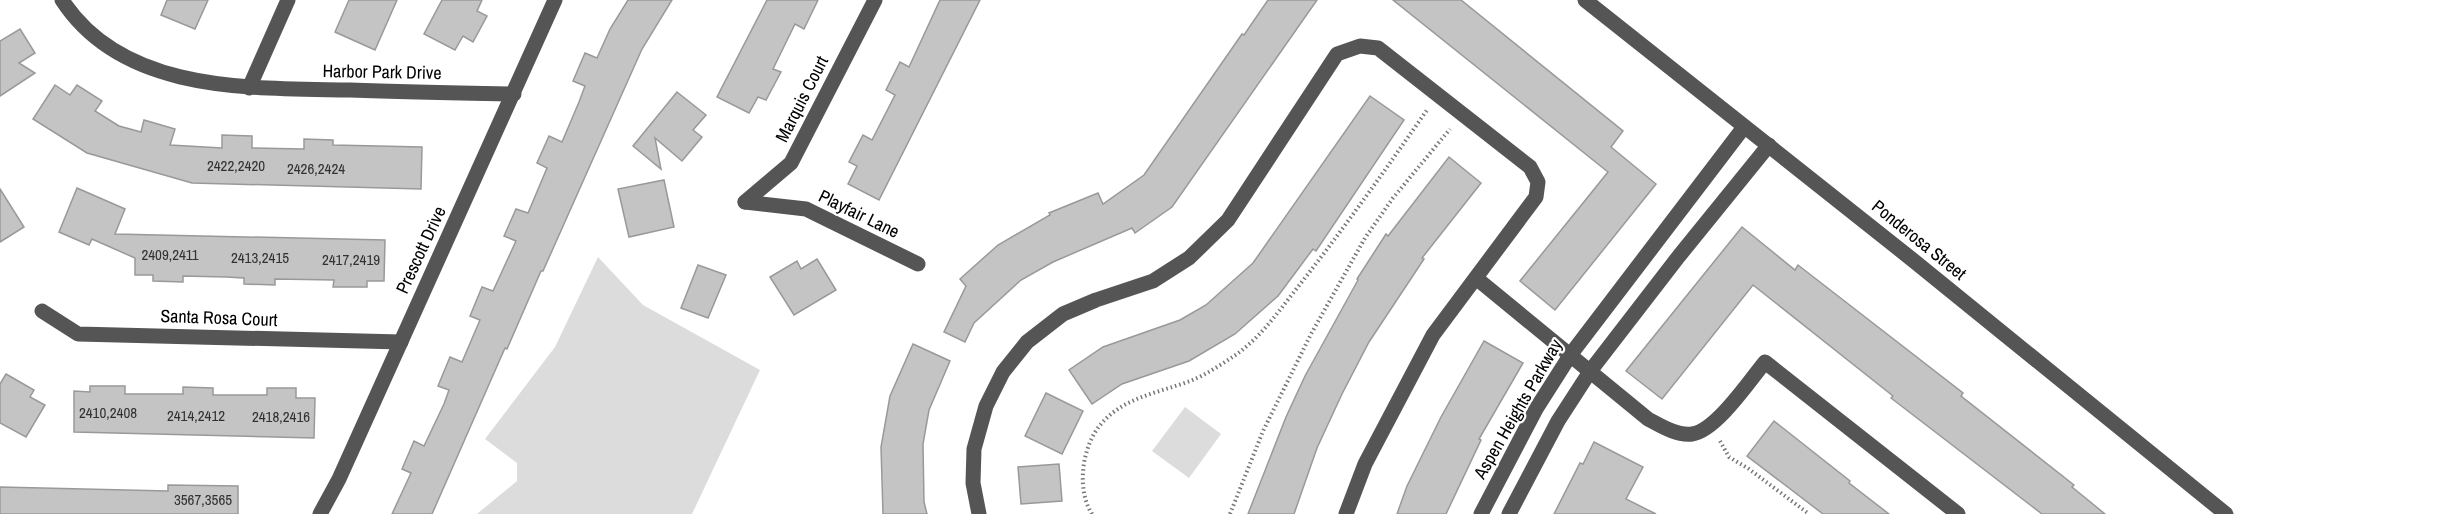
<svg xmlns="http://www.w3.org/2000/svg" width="2451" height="514" font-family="'Archivo Narrow',sans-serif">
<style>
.green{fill:#dcdcdc}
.building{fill:#c4c4c4;stroke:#999;stroke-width:1.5}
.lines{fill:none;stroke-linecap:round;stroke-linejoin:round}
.path{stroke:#777;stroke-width:4;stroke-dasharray:1.5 3;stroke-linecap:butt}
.minor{stroke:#555;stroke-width:15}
.labels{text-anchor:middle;stroke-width:4.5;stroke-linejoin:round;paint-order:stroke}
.number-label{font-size:15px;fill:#313131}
.street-label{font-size:18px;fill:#000;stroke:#fff}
</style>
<rect width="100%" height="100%" fill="#fff"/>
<g class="green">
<path d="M 598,257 L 643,305 L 760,370 L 692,514 L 477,514 L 517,481 L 517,463 L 485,439 L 555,347 Z"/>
<path d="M 1185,407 L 1221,434 L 1189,478 L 1152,451 Z"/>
</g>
<g class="building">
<path d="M 167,0 L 208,0 L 195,29 L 161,15 Z"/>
<path d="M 349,0 L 397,0 L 375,50 L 335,32 Z"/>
<path d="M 442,0 L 482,0 L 477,11 L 487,16 L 473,42 L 463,36 L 455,50 L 424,34 Z"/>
<path d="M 628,0 L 672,0 L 642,49 L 543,271 L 541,271 L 507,349 L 505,348 L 432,514 L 392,514 L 411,473 L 402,469 L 414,441 L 424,446 L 444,404 L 449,390 L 438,386 L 450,357 L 462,362 L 480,320 L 470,316 L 482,287 L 493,291 L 516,241 L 504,236 L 516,209 L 528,213 L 547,168 L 537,163 L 549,136 L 562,142 L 579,102 L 585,86 L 573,81 L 585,53 L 597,58 L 610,29 Z"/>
<path d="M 767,0 L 818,0 L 804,29 L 795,24 L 773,69 L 781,72 L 766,100 L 758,97 L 749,113 L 717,97 Z"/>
<path d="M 940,0 L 980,0 L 879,200 L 848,184 L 857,166 L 849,162 L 863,135 L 872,140 L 895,95 L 886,90 L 900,62 L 909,67 Z"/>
<path d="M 1268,0 L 1317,0 L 1172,207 L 1135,233 L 1132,228 L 1053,262 L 1021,280 L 974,323 L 965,342 L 944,332 L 966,286 L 960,279 L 998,245 L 1050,215 L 1049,213 L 1098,193 L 1103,204 L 1144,175 L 1242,34 L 1244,35 Z"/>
<path d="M 1393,0 L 1461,0 L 1623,131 L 1611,147 L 1656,184 L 1555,310 L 1520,281 L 1608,172 Z"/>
<path d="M 20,29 L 35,53 L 19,63 L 35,73 L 0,96 L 0,41 Z"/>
<path d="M 55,85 L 70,95 L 77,85 L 102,101 L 95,111 L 119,126 L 141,132 L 144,120 L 175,129 L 170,145 L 222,148 L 222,135 L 252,136 L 252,148 L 304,149 L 304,139 L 333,140 L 333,145 L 422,147 L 421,189 L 192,183 L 87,153 L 33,119 Z"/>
<path d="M 677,92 L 706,115 L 693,130 L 702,137 L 682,161 L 655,138 L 661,169 L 633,146 Z"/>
<path d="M 1370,96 L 1404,120 L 1316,251 L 1313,249 L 1278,296 L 1235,334 L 1189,361 L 1122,384 L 1092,404 L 1069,370 L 1103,347 L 1180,320 L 1206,305 L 1253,263 Z"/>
<path d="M 1449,157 L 1481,183 L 1422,258 L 1424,259 L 1369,342 L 1342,394 L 1317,448 L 1294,514 L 1248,514 L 1286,417 L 1305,376 L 1358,280 L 1357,279 L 1386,234 L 1388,236 Z"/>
<path d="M 664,180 L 674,227 L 629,237 L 618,189 Z"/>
<path d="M 77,188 L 125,209 L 115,234 L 385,240 L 384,281 L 367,281 L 367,287 L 333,287 L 334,280 L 275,279 L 275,285 L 244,284 L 244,278 L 226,277 L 183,276 L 183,282 L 153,281 L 153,275 L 135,275 L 135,258 L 92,239 L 89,245 L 59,232 Z"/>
<path d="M 0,189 L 24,227 L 0,242 Z"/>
<path d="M 1742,227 L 1795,270 L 1798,265 L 1963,393 L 1961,396 L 2074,485 L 2072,487 L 2105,514 L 2042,514 L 1891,398 L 1893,396 L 1753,285 L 1662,399 L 1626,371 Z"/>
<path d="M 817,259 L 836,290 L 794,315 L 770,277 L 797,261 L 801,269 Z"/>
<path d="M 698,265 L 726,275 L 708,318 L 681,308 Z"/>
<path d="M 1484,341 L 1523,363 L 1479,439 L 1481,440 L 1446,514 L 1397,514 L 1407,486 L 1441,417 Z"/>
<path d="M 913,344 L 950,361 L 929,410 L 923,444 L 924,502 L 927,514 L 883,514 L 881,447 L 890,396 Z"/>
<path d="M 6,374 L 34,390 L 30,397 L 45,405 L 26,437 L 0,423 L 0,384 Z"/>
<path d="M 90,386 L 125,386 L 125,394 L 183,394 L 183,387 L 213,388 L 213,395 L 267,395 L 267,388 L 296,388 L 296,398 L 315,398 L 314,438 L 74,432 L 74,391 L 90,392 Z"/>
<path d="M 1046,393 L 1083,411 L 1062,454 L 1025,436 Z"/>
<path d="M 1774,421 L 1850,481 L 1849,483 L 1889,514 L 1823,514 L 1747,456 Z"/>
<path d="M 1594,442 L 1643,467 L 1626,499 L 1656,514 L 1554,514 L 1580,463 L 1583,464 Z"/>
<path d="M 1059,464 L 1062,501 L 1021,504 L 1018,467 Z"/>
<path d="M 168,485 L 238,486 L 238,514 L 0,514 L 0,487 L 168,491 Z"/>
</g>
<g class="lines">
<g class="path">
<path d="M 1720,441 L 1729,457 L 1749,469 L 1809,514"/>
<path d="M 1092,514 C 1076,489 1082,446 1101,424 C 1124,397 1158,393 1190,381 C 1206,375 1222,364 1237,354 C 1263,335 1281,308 1301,283 C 1345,227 1386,169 1427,110"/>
<path d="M 1230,514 L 1263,431 L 1311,334 L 1365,238 L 1393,198 L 1450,129"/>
</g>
<g class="minor">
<path d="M 62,0 C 123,94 252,88 350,90 C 405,92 459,93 514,94"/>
<path d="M 1585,0 L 1914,261 L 2226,514"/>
<path d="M 249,88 L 288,0"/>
<path d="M 745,202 L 791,163 L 875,0"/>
<path d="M 745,202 L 806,209 L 918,264"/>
<path d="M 1476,278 L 1648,419 C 1661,426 1677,436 1692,434 C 1716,431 1750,380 1765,362 L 1958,514"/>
<path d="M 42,311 L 78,334 L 401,342"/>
<path d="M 320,514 L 339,479 L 555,0"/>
<path d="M 979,514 L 973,483 L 974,449 L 986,406 L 1003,372 L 1027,342 L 1063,314 L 1096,300 L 1153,281 L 1189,258 L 1228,220 L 1337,54 L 1360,46 L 1378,48 L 1530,167 L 1538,182 L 1536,197 L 1433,335 L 1365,464 L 1346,514"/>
<path d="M 1481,514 L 1536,409 L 1571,354 L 1744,127"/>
<path d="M 1509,514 L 1558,421 L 1591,370 L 1679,256 L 1769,145"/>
</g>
</g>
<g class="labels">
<g class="number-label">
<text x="236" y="171">2422,2420</text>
<text x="316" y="174">2426,2424</text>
<text x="170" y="260">2409,2411</text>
<text x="260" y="263">2413,2415</text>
<text x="351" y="265">2417,2419</text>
<text x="108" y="418">2410,2408</text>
<text x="196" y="421">2414,2412</text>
<text x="281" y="422">2418,2416</text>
<text x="203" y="505">3567,3565</text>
</g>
<g class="street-label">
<text transform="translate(382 72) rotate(1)" y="6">Harbor Park Drive</text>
<text transform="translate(802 99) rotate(-63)" y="6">Marquis Court</text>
<text transform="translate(859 214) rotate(26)" y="6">Playfair Lane</text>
<text transform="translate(1919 240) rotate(39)" y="6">Ponderosa Street</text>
<text transform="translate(421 250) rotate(-65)" y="6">Prescott Drive</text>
<text transform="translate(219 318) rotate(2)" y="6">Santa Rosa Court</text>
<text transform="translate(1518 409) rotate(-60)" y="6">Aspen Heights Parkway</text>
</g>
</g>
</svg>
